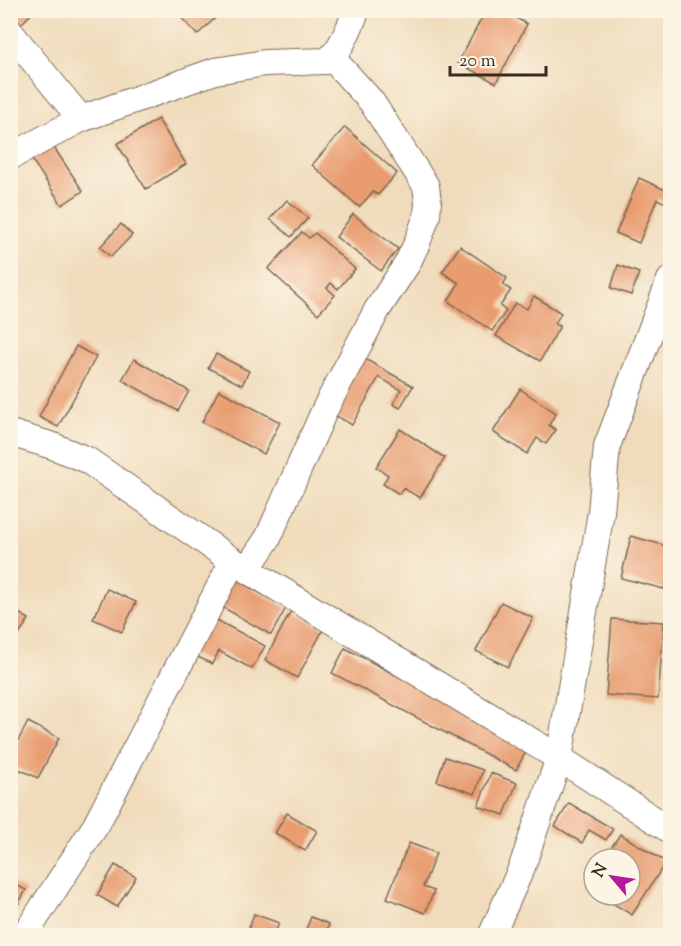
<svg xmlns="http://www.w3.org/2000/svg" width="681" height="946" font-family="'Sorts Mill Goudy',serif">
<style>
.building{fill:#e89c70}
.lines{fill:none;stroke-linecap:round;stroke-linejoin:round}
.minor-casing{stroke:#7a6855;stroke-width:28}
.minor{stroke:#fff;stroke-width:26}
</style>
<rect width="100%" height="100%" fill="#fcf5e5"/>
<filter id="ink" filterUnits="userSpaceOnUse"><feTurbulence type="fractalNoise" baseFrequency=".0167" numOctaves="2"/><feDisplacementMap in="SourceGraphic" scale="12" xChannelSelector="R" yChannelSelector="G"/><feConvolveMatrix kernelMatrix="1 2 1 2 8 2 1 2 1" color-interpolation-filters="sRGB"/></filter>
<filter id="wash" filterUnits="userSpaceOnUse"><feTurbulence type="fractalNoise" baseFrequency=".008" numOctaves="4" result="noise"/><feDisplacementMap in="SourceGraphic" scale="24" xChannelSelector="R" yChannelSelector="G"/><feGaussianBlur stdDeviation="1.35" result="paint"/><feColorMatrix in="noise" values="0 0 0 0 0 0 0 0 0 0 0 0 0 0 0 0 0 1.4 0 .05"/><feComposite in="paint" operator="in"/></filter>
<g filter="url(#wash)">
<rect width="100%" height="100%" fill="#f0dcbc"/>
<g id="blocks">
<g class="building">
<path d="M 10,10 L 35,10 L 21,24 Z"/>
<path d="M 175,10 L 224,10 L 197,35 Z"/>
<path d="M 486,10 L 501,10 L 527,24 L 496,83 L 458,63 Z"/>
<path d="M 158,119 L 186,164 L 146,189 L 117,144 Z"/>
<path d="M 345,127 L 397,173 L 378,195 L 373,192 L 359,207 L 312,165 Z"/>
<path d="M 53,146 L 83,191 L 62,205 L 32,160 Z"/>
<path d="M 639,178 L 670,192 L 668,204 L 657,199 L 639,243 L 616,233 Z"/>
<path d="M 287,200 L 308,218 L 291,237 L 270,219 Z"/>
<path d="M 353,214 L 398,249 L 381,271 L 336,237 Z"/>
<path d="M 121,224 L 132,235 L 111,257 L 100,247 Z"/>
<path d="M 302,232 L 309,238 L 315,233 L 355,269 L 338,289 L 331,283 L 327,288 L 335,295 L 318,314 L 268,269 Z"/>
<path d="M 460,246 L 507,278 L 503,285 L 511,290 L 500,306 L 506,311 L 492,331 L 448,301 L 459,283 L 442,272 Z"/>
<path d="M 618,265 L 639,273 L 631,295 L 611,288 Z"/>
<path d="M 534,296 L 561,313 L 555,324 L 560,326 L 540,361 L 496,336 L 515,303 L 527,309 Z"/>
<path d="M 76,346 L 96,357 L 58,427 L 39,417 Z"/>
<path d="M 216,354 L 249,371 L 242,385 L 208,368 Z"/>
<path d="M 363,358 L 413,386 L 400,408 L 393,404 L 401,390 L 379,377 L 352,425 L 331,413 Z"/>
<path d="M 134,359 L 189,391 L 178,411 L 122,380 Z"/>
<path d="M 520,389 L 556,413 L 549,425 L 556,430 L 546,444 L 537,438 L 527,454 L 493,432 Z"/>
<path d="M 219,390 L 280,422 L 264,454 L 202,422 Z"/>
<path d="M 400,429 L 445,458 L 420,498 L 403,488 L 399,494 L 383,484 L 388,475 L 376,467 Z"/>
<path d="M 631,536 L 670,547 L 670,568 L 664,589 L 621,578 Z"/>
<path d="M 232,577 L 286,608 L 271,635 L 217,604 Z"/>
<path d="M 107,589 L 136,602 L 122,632 L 93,619 Z"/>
<path d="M 501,602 L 533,618 L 508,667 L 476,651 Z"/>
<path d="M 10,608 L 29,619 L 10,649 Z"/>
<path d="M 291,611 L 324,628 L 297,678 L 265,660 Z"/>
<path d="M 209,616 L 265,646 L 252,669 L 219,651 L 212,664 L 190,653 Z"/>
<path d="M 612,619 L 664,622 L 658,699 L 606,695 Z"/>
<path d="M 345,648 L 529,746 L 516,770 L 332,673 Z"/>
<path d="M 28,722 L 59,738 L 38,778 L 10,765 L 10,756 Z"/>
<path d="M 445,757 L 483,770 L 475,794 L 437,781 Z"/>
<path d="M 491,773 L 517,783 L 504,815 L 478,806 Z"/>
<path d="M 569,803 L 613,829 L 606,840 L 589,830 L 582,843 L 555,826 Z"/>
<path d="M 287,813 L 317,831 L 305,851 L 275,833 Z"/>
<path d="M 620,834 L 666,862 L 632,915 L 599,895 L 630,895 L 630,859 L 604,859 Z"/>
<path d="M 409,843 L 436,853 L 423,887 L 434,891 L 425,913 L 387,898 Z"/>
<path d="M 115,865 L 136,877 L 117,907 L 97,895 Z"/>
<path d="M 594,876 L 594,892 L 587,887 Z"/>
<path d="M 10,882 L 26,890 L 14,912 L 10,910 Z"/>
<path d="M 254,914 L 279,923 L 274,936 L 246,936 Z"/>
<path d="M 311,917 L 329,924 L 325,936 L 304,934 Z"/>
</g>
</g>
</g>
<g filter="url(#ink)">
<use href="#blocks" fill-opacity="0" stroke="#7a6855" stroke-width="1.5"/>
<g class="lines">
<g class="minor-casing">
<g id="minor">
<path d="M 10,32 L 81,119"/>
<path d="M 10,157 L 81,119 L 215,71 L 265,63 L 327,61 C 342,50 349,27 357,10"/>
<path d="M 10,433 L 53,446 L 87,460 L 233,561 L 559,758 L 670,830"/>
<path d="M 247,569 L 268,538 L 325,409 L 377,310 L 407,264 L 417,243 L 427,216 L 428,202 L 426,186 L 371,101 L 332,58"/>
<path d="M 24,936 L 96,825 L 233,561"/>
<path d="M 491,936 L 522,867 L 559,758 L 601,512 L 607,446 L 670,280"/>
</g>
</g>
<use href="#minor" class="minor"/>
</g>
</g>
<rect width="681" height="946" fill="none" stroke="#fcf5e5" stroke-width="36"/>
<g transform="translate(612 877) rotate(299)"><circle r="28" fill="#fcf5e5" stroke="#afa495" stroke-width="1.5"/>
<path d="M0-4.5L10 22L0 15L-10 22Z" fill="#b5179e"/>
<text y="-9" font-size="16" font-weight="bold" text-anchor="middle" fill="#3b2a1e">N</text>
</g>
<path d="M450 66v9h96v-9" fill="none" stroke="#3b2a1e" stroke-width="3"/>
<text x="459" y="66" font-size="18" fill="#3b2a1e" stroke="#fcf5e5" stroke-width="4.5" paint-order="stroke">20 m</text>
</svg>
